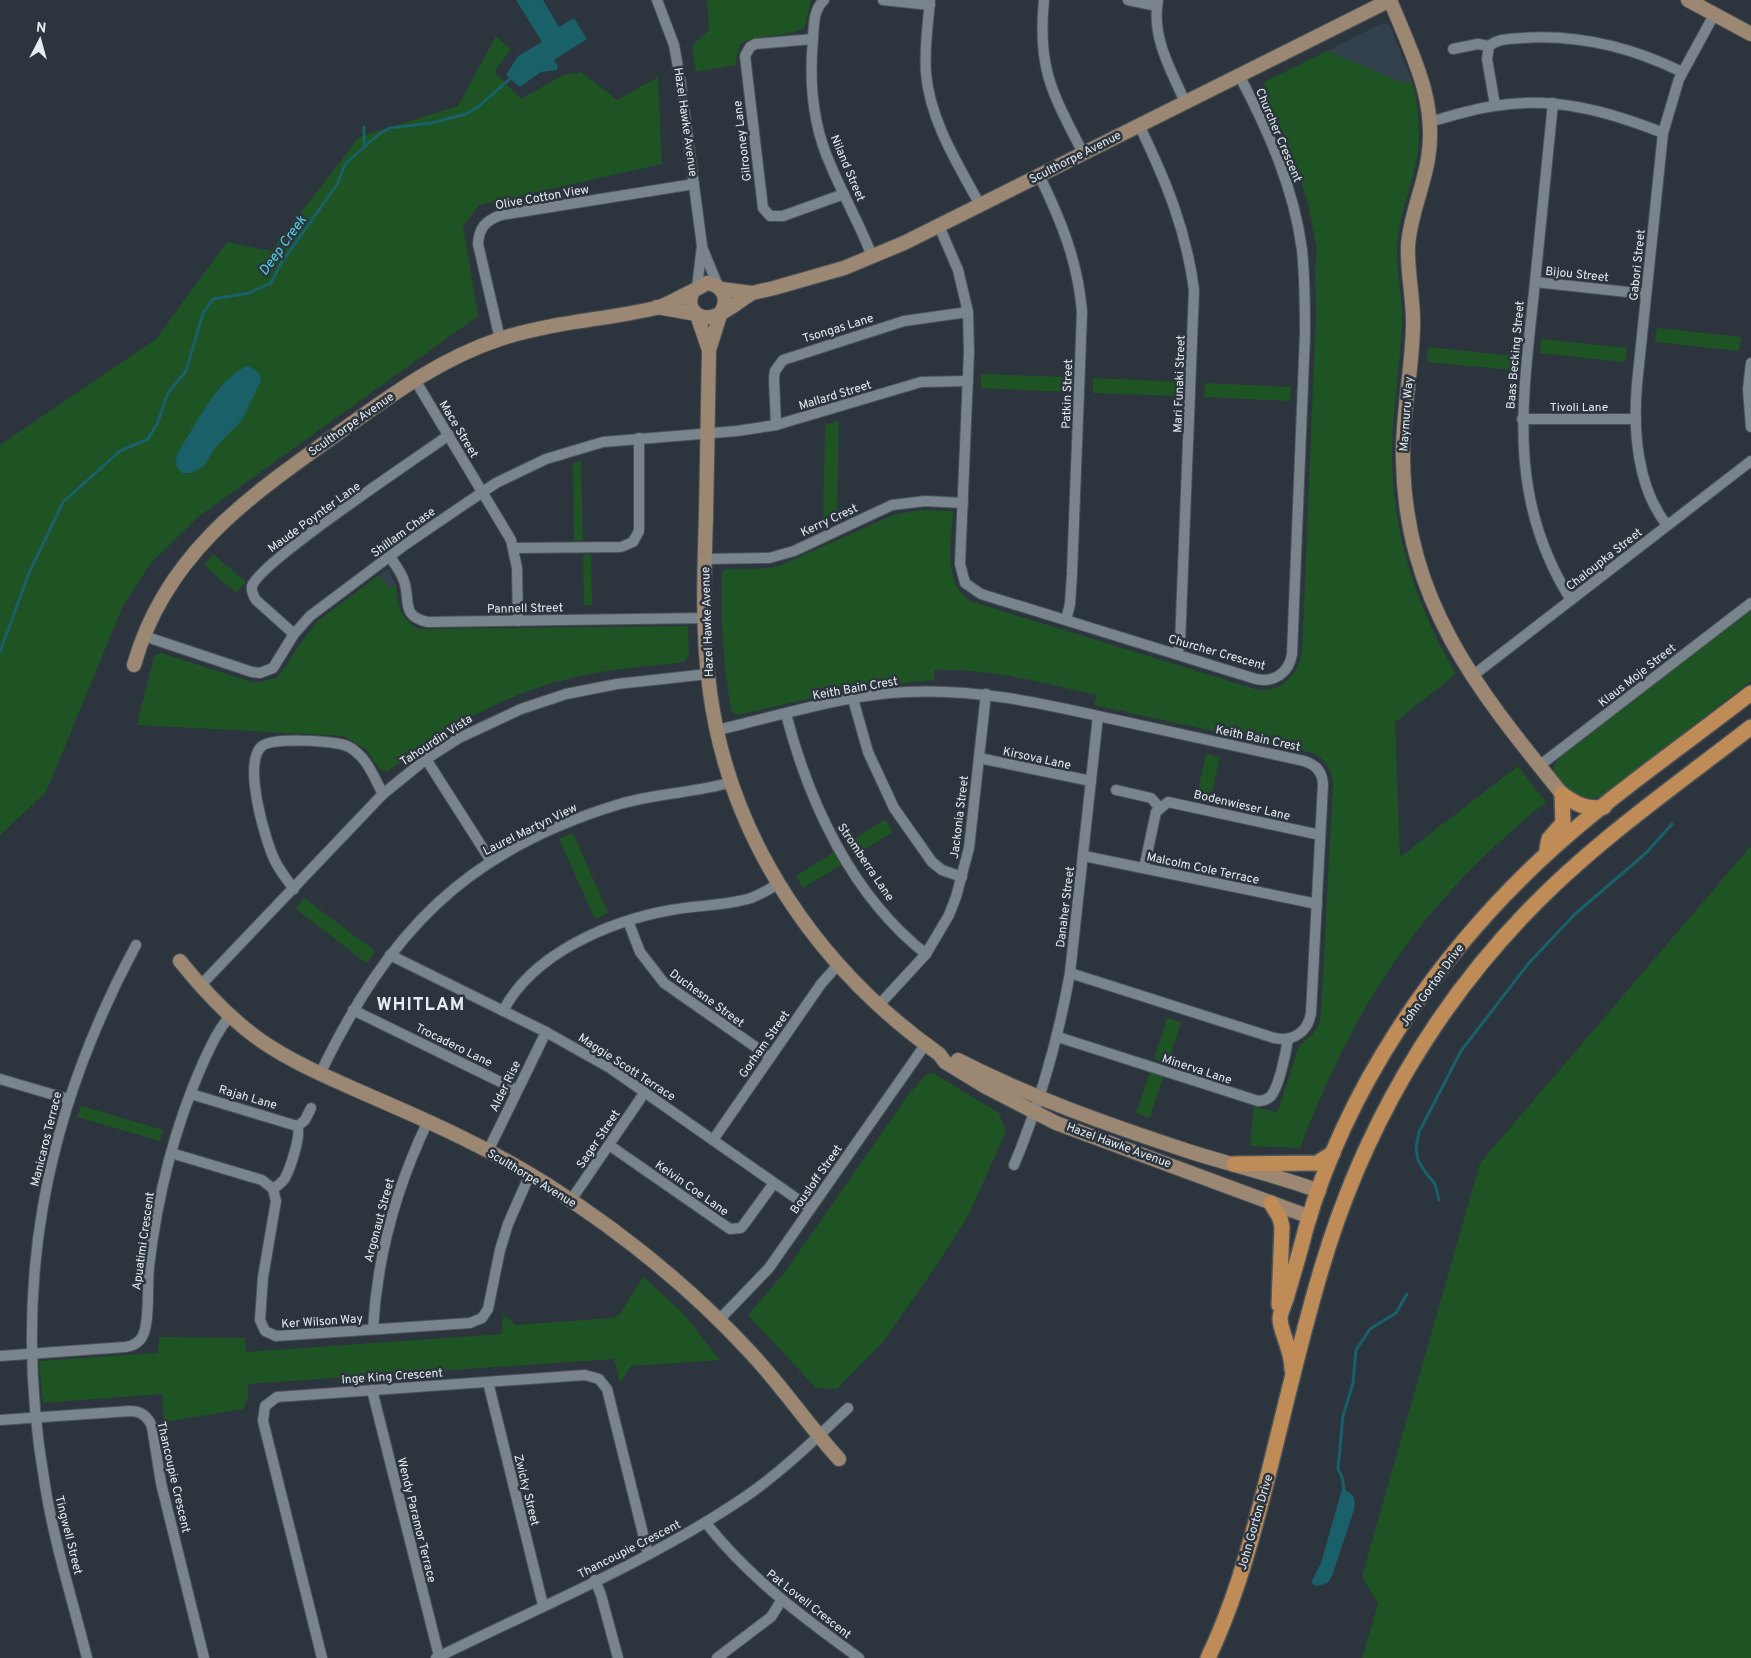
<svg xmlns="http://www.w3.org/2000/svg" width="1751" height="1658" font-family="Overpass,sans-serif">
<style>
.built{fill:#33414d}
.green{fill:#1e5323}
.water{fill:#196068}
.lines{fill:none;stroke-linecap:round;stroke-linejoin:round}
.stream{stroke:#196068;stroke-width:3}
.street-casing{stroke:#4b5359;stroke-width:12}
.secondary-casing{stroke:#4b5359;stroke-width:16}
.primary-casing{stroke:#4b5359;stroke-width:18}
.street{stroke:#79848d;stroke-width:10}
.secondary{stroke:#9c8772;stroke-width:14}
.primary{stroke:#bf8b57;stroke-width:15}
.labels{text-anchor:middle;stroke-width:5;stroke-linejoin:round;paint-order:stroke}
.street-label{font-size:12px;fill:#e6ecf1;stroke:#2c353d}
.water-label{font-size:14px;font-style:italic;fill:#51d5e4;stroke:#2c353d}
.district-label{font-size:18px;font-weight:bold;letter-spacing:1px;fill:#e6ecf1;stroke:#2c353d}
</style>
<rect width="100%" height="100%" fill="#2c353d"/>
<g class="built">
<path d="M 1382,23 L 1390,26 L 1412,81 L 1403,83 L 1327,51 Z"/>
<path d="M 388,569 L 396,585 L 389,589 L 379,575 Z"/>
</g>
<g class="green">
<path d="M 707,0 L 811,0 L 805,27 C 787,39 761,32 740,44 L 735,65 L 696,72 L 692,46 L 709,30 Z"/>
<path d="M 496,36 L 511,49 L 494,72 L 521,99 L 563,75 L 581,72 L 617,100 L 658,77 L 662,164 L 479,205 L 463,226 L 478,316 L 198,517 L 150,564 L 123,606 L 46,792 L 0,835 L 0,445 L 156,339 L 227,242 L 271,251 L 359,137 L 458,106 Z"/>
<path d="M 1327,51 L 1403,83 L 1412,81 C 1419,108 1422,139 1415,167 C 1410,190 1401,212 1398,236 C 1394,267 1404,297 1402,327 C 1400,361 1395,395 1393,429 C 1387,517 1412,599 1456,674 L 1395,722 L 1400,857 L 1518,766 L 1546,802 C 1423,901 1356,1001 1300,1148 L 1250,1146 L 1254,1106 L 1277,1113 L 1299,1046 L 1312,1035 L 1319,1025 L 1321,1012 L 1333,784 C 1331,768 1325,757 1309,752 L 1094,705 L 1097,695 C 1044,683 989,668 934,670 L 934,680 L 854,688 L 738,715 L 731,711 L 725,669 L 722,626 L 722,574 L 725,569 L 758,569 L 779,566 L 893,515 L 921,510 L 953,511 C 952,541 941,585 973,602 L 1258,690 C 1283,691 1296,676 1302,653 L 1316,313 L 1315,270 L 1317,250 L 1308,204 L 1290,148 L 1263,88 L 1266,81 Z"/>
<path d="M 1657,328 L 1741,337 L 1739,351 L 1655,342 Z"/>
<path d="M 1541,339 L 1627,348 L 1625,362 L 1540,353 Z"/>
<path d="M 1428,347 L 1514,356 L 1512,370 L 1427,362 Z"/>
<path d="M 981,374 L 1067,377 L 1067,392 L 981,388 Z"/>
<path d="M 1093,378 L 1179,382 L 1178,396 L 1093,393 Z"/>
<path d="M 1205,383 L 1291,387 L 1290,401 L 1204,397 Z"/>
<path d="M 839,421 L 837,516 L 823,522 L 825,425 Z"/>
<path d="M 581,461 L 583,540 L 574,541 L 573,463 Z"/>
<path d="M 213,554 L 246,582 L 236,593 L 204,565 Z"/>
<path d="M 591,554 L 592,605 L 584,605 L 583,555 Z"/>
<path d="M 379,575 L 389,588 L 396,585 C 398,605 400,619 419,629 L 688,626 L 689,656 L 684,662 C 652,666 618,668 586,675 C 512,689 448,726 388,771 L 379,769 L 367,750 L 344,736 L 137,725 L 154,656 L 161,653 L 255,683 L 276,678 L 284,669 L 299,645 L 319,620 Z"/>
<path d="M 1751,610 L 1751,681 L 1602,796 L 1586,800 L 1565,788 L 1553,771 L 1555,764 L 1561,756 Z"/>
<path d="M 1206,754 L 1220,757 L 1210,802 L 1196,799 Z"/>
<path d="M 885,819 L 893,832 L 854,856 L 846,844 Z"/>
<path d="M 573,833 L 608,913 L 595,919 L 559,839 Z"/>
<path d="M 1751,846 L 1751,1658 L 1362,1658 L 1378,1604 L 1362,1576 L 1480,1163 Z"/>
<path d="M 834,852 L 842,864 L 803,888 L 796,876 Z"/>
<path d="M 304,898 L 375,951 L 366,963 L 295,908 Z"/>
<path d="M 1167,1018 L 1181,1022 L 1168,1063 L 1154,1059 Z"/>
<path d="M 1150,1072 L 1163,1077 L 1150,1118 L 1136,1113 Z"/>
<path d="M 933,1073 L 999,1113 L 1006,1132 L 968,1216 L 936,1266 L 883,1342 L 837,1389 L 816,1388 L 748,1315 L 785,1272 L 909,1094 L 926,1075 Z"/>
<path d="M 81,1106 L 163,1130 L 160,1141 L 77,1117 Z"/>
<path d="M 643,1277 L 681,1311 L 720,1360 L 631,1366 L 620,1383 L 614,1359 L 248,1384 L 248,1397 L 243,1409 L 164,1422 L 162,1394 L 43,1403 L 39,1361 L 158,1353 L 159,1337 L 245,1338 L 246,1352 L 502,1334 L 503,1314 L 515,1325 L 613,1318 L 620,1314 Z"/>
</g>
<g class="water">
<path d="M 516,0 L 543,0 L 559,27 L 574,18 L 587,39 L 554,60 L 558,66 L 557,70 L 541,72 L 520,87 L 506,75 L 518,56 L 542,42 Z"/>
<path d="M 247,366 C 256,369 260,371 261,381 L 242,420 L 215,448 L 204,466 L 192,473 L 182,473 L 175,464 L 178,452 C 196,425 217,379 247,366 Z"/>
<path d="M 1342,1489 C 1354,1493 1356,1498 1354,1510 L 1332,1576 L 1328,1583 L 1316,1586 L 1311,1583 L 1321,1563 Z"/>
</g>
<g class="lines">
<g class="stream">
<path d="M 364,127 L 364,145"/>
<path d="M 0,652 L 29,573 L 63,502 L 120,451 L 148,439 L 157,424 L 168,393 L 186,371 L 203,313 L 213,299 L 249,293 L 271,283 L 282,262 L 338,183 L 345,164 L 379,134 L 390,128 L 431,123 L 466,114 L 479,106 L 513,76"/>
<path d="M 1439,1200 L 1435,1184 L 1425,1172 L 1418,1160 L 1416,1147 L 1419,1132 L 1461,1051 L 1528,964 L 1575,914 L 1646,853 L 1672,824"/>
<path d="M 1344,1490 L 1342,1477 L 1338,1469 L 1343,1416 L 1353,1383 L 1356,1350 L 1370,1329 L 1396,1313 L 1407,1294"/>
</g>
<g class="street-casing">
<g id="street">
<path d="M 657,0 L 674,45 L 680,78 L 702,246 L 697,287"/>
<path d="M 824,0 C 813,10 814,26 813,39 C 809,82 813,127 831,166 C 844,197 860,225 872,256"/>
<path d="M 883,0 L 930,5"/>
<path d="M 930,0 C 928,24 924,49 926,73 C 930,121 958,164 980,205"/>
<path d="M 1044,0 C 1037,70 1053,94 1083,153"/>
<path d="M 1128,0 L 1157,6"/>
<path d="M 1158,0 C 1151,37 1171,70 1185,102"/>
<path d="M 813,39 L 755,44 L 750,47 L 745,56 L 763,208 L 770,216 L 783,216 L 844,194"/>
<path d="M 1453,49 L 1478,44 L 1489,46"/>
<path d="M 1553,103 C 1547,166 1540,229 1534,292 C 1522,404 1507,499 1571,600"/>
<path d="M 1495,105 L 1487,59 L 1489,46 C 1499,38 1511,39 1522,38 C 1579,34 1631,47 1682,72"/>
<path d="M 1430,122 C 1451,116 1472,109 1494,106 C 1553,96 1608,111 1663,133"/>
<path d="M 1139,125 C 1166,181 1186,229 1194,290 L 1180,644 L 1177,654"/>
<path d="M 1039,175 C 1061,220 1078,262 1082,312 L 1072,574 L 1070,604 L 1066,620"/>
<path d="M 939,226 L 958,270 L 968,312 L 969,352 L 960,564 L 965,583 L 981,594 L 1256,679 C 1274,683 1289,673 1292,654 L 1305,334 C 1305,306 1305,278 1302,250 C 1294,188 1268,130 1239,75"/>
<path d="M 702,247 L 718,286"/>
<path d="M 1535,282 L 1646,294"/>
<path d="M 500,339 L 478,244 C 479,228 485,221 501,215 L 694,184"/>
<path d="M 1751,363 L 1748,389 L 1751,427"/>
<path d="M 415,380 L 511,540 L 517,568 L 518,621"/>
<path d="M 1522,419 L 1636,419"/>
<path d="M 776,425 L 774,378 L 775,371 L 783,360 L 904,321 L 968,312"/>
<path d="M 1667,525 C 1637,488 1633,430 1637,384 L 1663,133 L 1679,79 L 1715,13"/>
<path d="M 513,548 L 621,547 L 633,542 L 639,531 L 639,438"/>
<path d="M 390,557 C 395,564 401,572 404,581 C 411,601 400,616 428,622 L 705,618"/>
<path d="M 705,559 L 769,558 L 794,551 L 892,505 L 925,501 L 963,503"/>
<path d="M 294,634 L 256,600 C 253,595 251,591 252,586 C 261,561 418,457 449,435"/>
<path d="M 144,636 L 252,672 L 260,673 L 273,668 L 294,634 L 310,616 L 406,544 L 496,483 L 546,459 L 603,442 L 737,431 L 776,425 L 921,382 L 968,381"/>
<path d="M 1471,677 L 1751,461"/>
<path d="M 853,699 L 868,752 L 894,808 L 932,862 L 942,870 L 962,877"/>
<path d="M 786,714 C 809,803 852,896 926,954"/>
<path d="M 717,730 C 779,716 842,695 906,692 C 977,688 1044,704 1112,719 C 1176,733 1240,747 1304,761 C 1316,765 1322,771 1323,784 L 1311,1013 C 1308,1032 1293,1042 1274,1038 L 1070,973"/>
<path d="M 979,758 L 1091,781"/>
<path d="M 426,759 L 491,861"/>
<path d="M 1539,766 L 1751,603"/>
<path d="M 1116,790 L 1151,798 L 1159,807"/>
<path d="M 1084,856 L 1317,904"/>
<path d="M 1144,868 L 1156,812 L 1168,802 L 1320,835"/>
<path d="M 294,889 C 287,880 280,871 275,861 C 265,840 243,765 261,747 C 271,737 325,741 340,744 C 346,745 352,748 356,752 C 369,762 375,780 383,794"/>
<path d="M 628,921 L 640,952 L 664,983 L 770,1057"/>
<path d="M 390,955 L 546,1032 L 610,1068 L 810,1208"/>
<path d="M 200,986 L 383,794 L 426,759 L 459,738 L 521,709 L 566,694 L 617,684 L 708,674"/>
<path d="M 878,1006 L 926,954 L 949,915 L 956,897 L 969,848 L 986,694"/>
<path d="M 353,1010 L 517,1090"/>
<path d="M 503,1011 C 533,953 610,921 671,910 C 697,905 725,906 751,898 C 760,895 769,889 778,884"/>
<path d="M 1058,1037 L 1258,1101 C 1263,1101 1266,1100 1270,1097 C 1279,1088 1286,1052 1288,1039"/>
<path d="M 320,1074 C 388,932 466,850 620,804 C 656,793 695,793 732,782"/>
<path d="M 0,1079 L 68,1099"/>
<path d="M 191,1094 L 297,1126 C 302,1134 290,1169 285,1178 C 282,1183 277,1186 273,1189"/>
<path d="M 298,1126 L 305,1120 L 311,1108"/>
<path d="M 713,1140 L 821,984 L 837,966"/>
<path d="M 609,1145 L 730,1229 L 741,1228 L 745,1223 L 774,1183"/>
<path d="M 488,1151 L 546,1032"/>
<path d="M 171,1153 L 262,1180 L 273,1189 L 276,1201 L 263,1277 L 260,1320 L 265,1331 L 276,1336 L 470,1323 L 482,1318 L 488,1309 L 500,1250 L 508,1224 L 530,1174"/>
<path d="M 1014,1165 C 1040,1103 1058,1040 1070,973 L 1098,716"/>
<path d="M 571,1200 L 645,1092"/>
<path d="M 719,1320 L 769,1268 L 925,1045"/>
<path d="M 373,1329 C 377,1255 396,1188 428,1121"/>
<path d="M 0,1356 L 125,1347 C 133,1346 140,1342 143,1335 C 150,1321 147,1284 149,1267 C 157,1198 174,1129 202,1065 C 210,1048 217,1031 230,1016"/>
<path d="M 488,1382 L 543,1605"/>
<path d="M 372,1390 L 439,1656"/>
<path d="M 0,1420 L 130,1411 C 141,1411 148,1416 152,1427 L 161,1483 L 204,1658"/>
<path d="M 706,1523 C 749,1578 803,1617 859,1658"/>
<path d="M 595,1580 L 601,1595 L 618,1658"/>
<path d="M 87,1658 C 73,1601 54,1543 45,1485 C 11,1290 43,1118 136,945"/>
<path d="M 322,1658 L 263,1421 L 265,1406 L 277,1397 L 585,1375 L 599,1379 L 607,1389 L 648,1554"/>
<path d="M 436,1658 C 539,1607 649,1562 745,1497 C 783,1471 815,1439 848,1408"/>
<path d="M 717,1658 L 771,1617 L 781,1601"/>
</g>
</g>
<g class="secondary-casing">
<g id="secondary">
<path d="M 1390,0 C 1411,52 1438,101 1428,159 C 1423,189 1410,216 1408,246 C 1407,273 1414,300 1413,327 C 1412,371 1402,415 1403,459 C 1405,601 1477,689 1562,794"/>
<path d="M 1688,0 L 1751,34"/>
<path d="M 721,289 L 752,293 L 774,288 L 844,268 L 904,243 L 1390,0"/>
<path d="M 657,307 L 696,314"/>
<path d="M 722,311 C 729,297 722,285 707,283 L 693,291 C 690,297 689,303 692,309 C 706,332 737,302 752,293"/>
<path d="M 721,312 L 709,350 C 708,406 707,461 706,516 C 704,575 702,634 710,692 C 730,841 819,969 939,1054 L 945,1062 L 986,1087 L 1056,1123 L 1310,1217"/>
<path d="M 697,315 L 709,350"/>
<path d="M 134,665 C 166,551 253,494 344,429 C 394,393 442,358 500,339 C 551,322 604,320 656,308 C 668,305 681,296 693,291"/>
<path d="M 180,961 C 204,991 229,1018 260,1040 C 296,1065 337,1081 377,1099 C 435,1124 492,1150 546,1184 C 620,1231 690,1287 750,1352 C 782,1386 808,1425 839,1459"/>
<path d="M 958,1060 C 1032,1098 1109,1125 1188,1151 C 1231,1165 1276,1175 1319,1191"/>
</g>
</g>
<g class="primary-casing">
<g id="primary">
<path d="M 1562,794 C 1576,804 1586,810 1604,807"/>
<path d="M 1547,849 L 1549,839 L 1563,823 L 1562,794"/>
<path d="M 1234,1164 L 1317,1163 L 1333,1153"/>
<path d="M 1271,1203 L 1280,1218 L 1282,1227 L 1279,1305"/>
<path d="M 1292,1369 C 1292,1350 1281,1334 1280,1319 C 1280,1313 1284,1305 1286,1299 C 1293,1275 1300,1252 1306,1228 C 1346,1089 1434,960 1539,861 C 1604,800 1680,748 1751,693"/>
<path d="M 1208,1658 C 1232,1608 1248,1553 1262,1499 C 1282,1422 1299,1343 1322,1267 C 1361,1135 1431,1011 1527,912 C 1594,842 1675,786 1751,727"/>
</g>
</g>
<use href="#street" class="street"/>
<use href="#secondary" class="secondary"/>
<use href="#primary" class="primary"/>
</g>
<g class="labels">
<g class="street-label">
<text transform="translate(686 122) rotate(82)" y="4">Hazel Hawke Avenue</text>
<text transform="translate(1279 135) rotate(67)" y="4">Churcher Crescent</text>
<text transform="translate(742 141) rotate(-97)" y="4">Gilrooney Lane</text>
<text transform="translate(1075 157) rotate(-27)" y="4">Sculthorpe Avenue</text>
<text transform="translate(848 168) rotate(67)" y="4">Niland Street</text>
<text transform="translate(542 197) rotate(-10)" y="4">Olive Cotton View</text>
<text transform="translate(1637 265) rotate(-84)" y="4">Gabori Street</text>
<text transform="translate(1577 274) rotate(6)" y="4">Bijou Street</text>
<text transform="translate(838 328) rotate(-17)" y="4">Tsongas Lane</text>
<text transform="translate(1515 355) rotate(-85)" y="4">Baas Becking Street</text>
<text transform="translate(1179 384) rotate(-88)" y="4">Mari Funaki Street</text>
<text transform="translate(1067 394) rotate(-88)" y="4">Patkin Street</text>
<text transform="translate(835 395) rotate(-17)" y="4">Mallard Street</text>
<text x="1579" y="411">Tivoli Lane</text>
<text transform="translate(1406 414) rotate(-86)" y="4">Maymuru Way</text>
<text transform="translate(351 424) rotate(-35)" y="4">Sculthorpe Avenue</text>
<text transform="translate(459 429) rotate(59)" y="4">Mace Street</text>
<text transform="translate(314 517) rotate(-36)" y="4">Maude Poynter Lane</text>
<text transform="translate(829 520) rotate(-25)" y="4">Kerry Crest</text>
<text transform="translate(403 532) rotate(-36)" y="4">Shillam Chase</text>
<text transform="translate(1604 559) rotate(-38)" y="4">Chaloupka Street</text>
<text transform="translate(525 608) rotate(-1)" y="4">Pannell Street</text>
<text transform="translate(707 622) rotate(-92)" y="4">Hazel Hawke Avenue</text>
<text transform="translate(1217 652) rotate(16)" y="4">Churcher Crescent</text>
<text transform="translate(1637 675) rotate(-38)" y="4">Klaus Moje Street</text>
<text transform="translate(855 688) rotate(-10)" y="4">Keith Bain Crest</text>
<text transform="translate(1258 738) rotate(12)" y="4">Keith Bain Crest</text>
<text transform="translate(436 740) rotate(-33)" y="4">Tahourdin Vista</text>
<text transform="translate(1037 758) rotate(12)" y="4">Kirsova Lane</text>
<text transform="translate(1242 805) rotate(13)" y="4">Bodenwieser Lane</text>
<text transform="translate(959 817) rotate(-83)" y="4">Jackonia Street</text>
<text transform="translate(530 829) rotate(-26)" y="4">Laurel Martyn View</text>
<text transform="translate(866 862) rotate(56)" y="4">Stromberra Lane</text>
<text transform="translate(1203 868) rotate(12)" y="4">Malcolm Cole Terrace</text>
<text transform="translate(1065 907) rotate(-83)" y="4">Danaher Street</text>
<text transform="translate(1432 985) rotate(-54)" y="4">John Gorton Drive</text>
<text transform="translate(707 998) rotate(36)" y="4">Duchesne Street</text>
<text transform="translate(764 1044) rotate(-55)" y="4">Gorham Street</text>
<text transform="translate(454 1045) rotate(26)" y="4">Trocadero Lane</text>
<text transform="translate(627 1067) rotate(33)" y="4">Maggie Scott Terrace</text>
<text transform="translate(1197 1069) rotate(18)" y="4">Minerva Lane</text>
<text transform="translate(505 1086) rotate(-64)" y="4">Alder Rise</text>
<text transform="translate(248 1097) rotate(16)" y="4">Rajah Lane</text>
<text transform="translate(46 1139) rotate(-76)" y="4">Manicaros Terrace</text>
<text transform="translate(598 1139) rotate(-56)" y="4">Sager Street</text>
<text transform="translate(1119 1145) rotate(20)" y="4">Hazel Hawke Avenue</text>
<text transform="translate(532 1178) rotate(31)" y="4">Sculthorpe Avenue</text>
<text transform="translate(816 1179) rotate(-55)" y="4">Bousloff Street</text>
<text transform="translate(692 1188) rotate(35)" y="4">Kelvin Coe Lane</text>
<text transform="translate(379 1220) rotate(-75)" y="4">Argonaut Street</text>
<text transform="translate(143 1241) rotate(-82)" y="4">Apuatimi Crescent</text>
<text transform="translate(322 1321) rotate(-4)" y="4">Ker Wilson Way</text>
<text transform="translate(392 1376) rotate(-4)" y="4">Inge King Crescent</text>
<text transform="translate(174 1477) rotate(77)" y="4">Thancoupie Crescent</text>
<text transform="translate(527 1490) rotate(76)" y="4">Zwicky Street</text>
<text transform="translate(417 1520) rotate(76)" y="4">Wendy Paramor Terrace</text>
<text transform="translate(1255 1522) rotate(-74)" y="4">John Gorton Drive</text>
<text transform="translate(69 1535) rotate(76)" y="4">Tingwell Street</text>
<text transform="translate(629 1549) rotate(-27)" y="4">Thancoupie Crescent</text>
<text transform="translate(809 1604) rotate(38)" y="4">Pat Lovell Crescent</text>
</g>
<g class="water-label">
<text transform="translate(282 245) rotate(-54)" y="5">Deep Creek</text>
</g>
<g class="district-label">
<text x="421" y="1010">WHITLAM</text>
</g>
</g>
<g transform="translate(40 40) rotate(6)" stroke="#2c353d" stroke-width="4" paint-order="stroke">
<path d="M0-4L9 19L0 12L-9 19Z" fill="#e6ecf1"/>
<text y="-8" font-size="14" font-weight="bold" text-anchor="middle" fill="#e6ecf1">N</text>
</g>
</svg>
